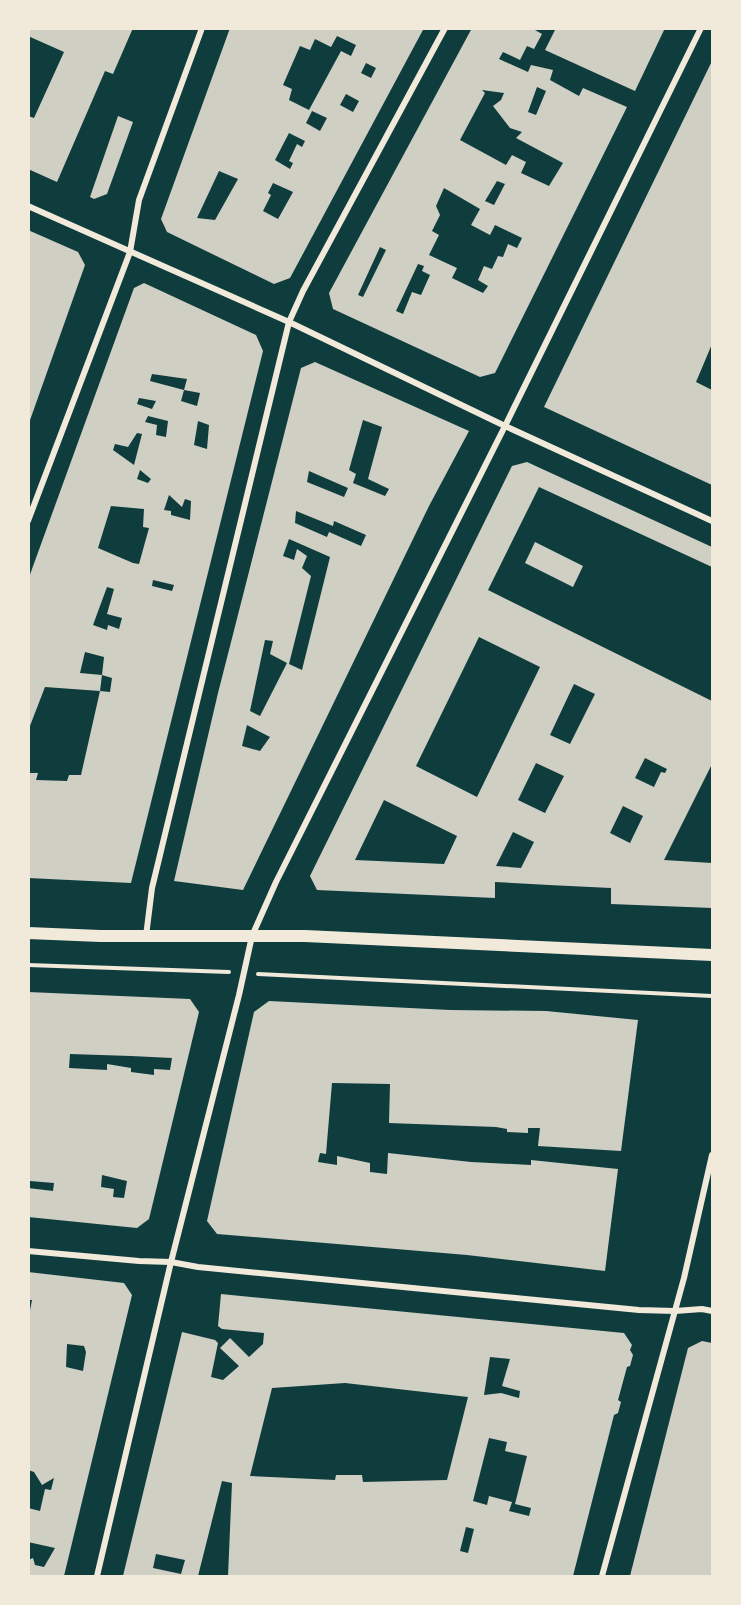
<svg xmlns="http://www.w3.org/2000/svg" width="741" height="1605" font-family="Poppins,sans-serif">
<style>
.building{fill:#cfcfc3;fill-rule:evenodd}
.lines{fill:none;stroke-linecap:round;stroke-linejoin:round}
.path{stroke:#f1e9da;stroke-width:4}
.minor{stroke:#f1e9da;stroke-width:6}
.secondary{stroke:#f1e9da;stroke-width:12}
</style>
<rect width="100%" height="100%" fill="#0f3d3e"/>
<g class="building">
<path d="M 28,28 L 133,28 L 113,74 L 105,71 L 57,182 L 28,169 L 28,116 L 34,118 L 64,52 L 28,36 Z"/>
<path d="M 230,28 L 424,28 L 290,278 L 274,284 L 167,232 L 161,219 ZM 337,36 L 356,45 L 351,56 L 341,51 L 309,110 L 289,100 L 292,89 L 283,85 L 300,46 L 310,50 L 315,39 L 331,47 ZM 366,63 L 376,68 L 371,78 L 361,73 ZM 346,94 L 359,101 L 353,112 L 340,105 ZM 312,111 L 327,118 L 320,131 L 306,123 ZM 289,133 L 305,141 L 302,147 L 297,144 L 289,161 L 293,163 L 290,169 L 275,160 ZM 219,171 L 238,179 L 215,220 L 197,218 ZM 273,183 L 293,192 L 278,219 L 263,211 L 271,195 L 268,193 Z"/>
<path d="M 472,28 L 536,28 L 535,30 L 542,34 L 534,49 L 527,46 L 520,60 L 503,52 L 499,59 L 528,72 L 531,65 L 553,70 L 550,80 L 579,96 L 583,88 L 627,107 L 495,373 L 480,377 L 333,309 L 329,293 ZM 537,87 L 546,91 L 536,115 L 528,112 ZM 482,90 L 504,93 L 501,100 L 493,106 L 510,128 L 522,132 L 516,138 L 563,163 L 549,186 L 521,173 L 526,162 L 512,155 L 506,165 L 460,140 L 485,93 ZM 497,181 L 505,184 L 494,205 L 485,201 ZM 444,188 L 480,209 L 471,225 L 490,235 L 495,225 L 522,238 L 517,248 L 508,244 L 503,257 L 498,256 L 492,269 L 484,266 L 478,280 L 488,286 L 483,293 L 452,278 L 457,268 L 429,255 L 439,235 L 432,231 L 440,215 L 436,206 ZM 380,247 L 386,250 L 363,297 L 358,295 ZM 418,264 L 424,266 L 422,271 L 430,275 L 421,295 L 412,292 L 403,314 L 396,311 Z"/>
<path d="M 556,28 L 665,28 L 635,91 L 545,50 Z"/>
<path d="M 712,61 L 712,344 L 696,382 L 712,390 L 712,485 L 544,407 Z"/>
<path d="M 118,116 L 133,122 L 107,194 L 94,199 L 90,197 Z"/>
<path d="M 28,230 L 78,252 L 85,265 L 29,423 Z"/>
<path d="M 144,283 L 256,335 L 263,351 L 131,883 L 28,878 L 28,773 L 38,773 L 36,780 L 67,781 L 69,775 L 81,775 L 100,691 L 110,692 L 112,678 L 102,675 L 104,657 L 85,652 L 80,673 L 102,675 L 100,691 L 45,687 L 28,731 L 28,580 L 134,288 ZM 152,374 L 187,379 L 184,390 L 200,393 L 197,406 L 181,401 L 184,390 L 150,381 ZM 139,398 L 156,401 L 152,409 L 137,404 ZM 148,416 L 168,421 L 166,437 L 156,435 L 157,425 L 145,422 ZM 198,421 L 209,425 L 207,449 L 194,445 ZM 137,433 L 142,434 L 134,465 L 113,450 L 115,444 L 128,447 ZM 140,470 L 151,479 L 148,483 L 137,479 ZM 169,495 L 182,507 L 185,499 L 191,501 L 190,520 L 171,515 L 171,511 L 164,510 ZM 111,506 L 144,509 L 143,527 L 149,528 L 139,564 L 133,563 L 98,548 ZM 153,580 L 174,585 L 172,591 L 152,586 ZM 107,587 L 114,589 L 107,614 L 122,618 L 119,629 L 108,625 L 107,630 L 93,625 Z"/>
<path d="M 315,362 L 469,431 L 429,506 L 243,890 L 174,881 L 218,693 L 301,368 ZM 363,420 L 382,427 L 368,479 L 389,489 L 385,496 L 353,483 L 356,474 L 349,470 ZM 309,471 L 348,488 L 344,497 L 307,482 ZM 296,511 L 333,526 L 334,521 L 366,535 L 361,546 L 329,532 L 327,537 L 295,523 ZM 289,539 L 330,557 L 302,670 L 289,664 L 311,576 L 302,568 L 307,556 L 297,549 L 294,560 L 283,556 ZM 265,640 L 273,641 L 270,654 L 287,663 L 260,716 L 250,711 ZM 247,725 L 270,737 L 260,751 L 242,746 Z"/>
<path d="M 527,462 L 712,547 L 712,567 L 539,487 L 488,590 L 712,701 L 712,764 L 664,860 L 712,863 L 712,908 L 611,904 L 611,888 L 549,885 L 495,882 L 495,898 L 317,890 L 310,876 L 512,466 ZM 479,637 L 540,667 L 477,797 L 416,766 ZM 574,684 L 595,694 L 570,744 L 550,735 ZM 645,758 L 667,769 L 665,773 L 661,772 L 654,787 L 635,778 ZM 536,763 L 564,776 L 545,813 L 518,800 ZM 384,800 L 457,836 L 444,864 L 355,860 ZM 623,806 L 643,816 L 630,843 L 610,833 ZM 513,832 L 534,842 L 521,868 L 496,866 Z"/>
<path d="M 535,542 L 583,566 L 573,587 L 525,563 Z"/>
<path d="M 28,992 L 190,999 L 199,1012 L 149,1219 L 137,1228 L 28,1217 L 28,1188 L 53,1191 L 54,1183 L 30,1181 ZM 70,1054 L 131,1056 L 172,1058 L 170,1070 L 154,1069 L 154,1075 L 131,1072 L 131,1068 L 107,1064 L 107,1070 L 69,1068 ZM 102,1175 L 127,1181 L 124,1198 L 113,1197 L 114,1189 L 101,1187 Z"/>
<path d="M 269,1001 L 450,1010 L 546,1011 L 638,1020 L 621,1151 L 538,1146 L 540,1128 L 528,1128 L 528,1133 L 507,1132 L 507,1129 L 496,1127 L 389,1123 L 390,1084 L 332,1083 L 326,1154 L 320,1153 L 318,1162 L 337,1165 L 337,1156 L 370,1163 L 370,1172 L 387,1174 L 388,1153 L 471,1162 L 531,1165 L 531,1160 L 618,1169 L 605,1271 L 467,1255 L 217,1234 L 207,1221 L 254,1012 Z"/>
<path d="M 28,1272 L 124,1283 L 132,1295 L 64,1576 L 28,1576 L 28,1560 L 33,1558 L 35,1565 L 44,1567 L 55,1548 L 28,1542 L 28,1508 L 40,1511 L 45,1489 L 51,1490 L 54,1478 L 42,1485 L 34,1472 L 28,1470 L 28,1321 L 32,1300 L 28,1300 ZM 67,1344 L 84,1346 L 86,1352 L 83,1371 L 66,1367 Z"/>
<path d="M 221,1294 L 624,1333 L 632,1345 L 630,1350 L 633,1355 L 630,1366 L 627,1367 L 618,1400 L 621,1402 L 618,1413 L 614,1415 L 573,1576 L 461,1576 L 453,1575 L 453,1576 L 228,1576 L 232,1483 L 222,1481 L 198,1576 L 123,1576 L 182,1332 L 215,1340 L 218,1343 L 211,1377 L 223,1380 L 239,1366 L 220,1348 L 230,1338 L 249,1357 L 263,1344 L 264,1333 L 222,1329 L 218,1326 ZM 490,1357 L 510,1359 L 502,1386 L 520,1391 L 519,1398 L 501,1393 L 484,1395 ZM 345,1383 L 468,1397 L 447,1480 L 363,1482 L 362,1475 L 336,1475 L 335,1480 L 250,1476 L 272,1388 ZM 489,1438 L 507,1442 L 505,1451 L 527,1456 L 515,1504 L 531,1508 L 529,1516 L 509,1511 L 512,1502 L 489,1496 L 487,1505 L 473,1501 ZM 466,1527 L 474,1529 L 468,1553 L 460,1551 ZM 156,1554 L 185,1560 L 181,1574 L 153,1568 Z"/>
<path d="M 702,1341 L 712,1343 L 712,1576 L 630,1576 L 688,1348 Z"/>
</g>
<g class="lines">
<g class="path">
<path d="M 28,965 L 229,972"/>
<path d="M 258,974 L 712,996"/>
</g>
<g class="minor">
<path d="M 28,206 L 289,322 L 505,426 L 712,521"/>
<path d="M 28,521 L 130,252 L 139,200 L 202,28"/>
<path d="M 146,936 L 152,888 L 289,322 L 303,291 L 445,28"/>
<path d="M 28,1251 L 139,1261 L 171,1262 L 198,1267 L 639,1310 L 675,1311 L 702,1309 L 712,1311"/>
<path d="M 97,1576 L 171,1262 L 239,995 L 252,936 L 276,882 L 505,426 L 701,28"/>
<path d="M 602,1576 L 684,1278 L 712,1155"/>
</g>
<path class="secondary" d="M 28,933 L 100,936 L 305,936 L 712,955"/>
</g>
<rect width="741" height="1605" fill="none" stroke="#f1e9da" stroke-width="60"/>
</svg>
